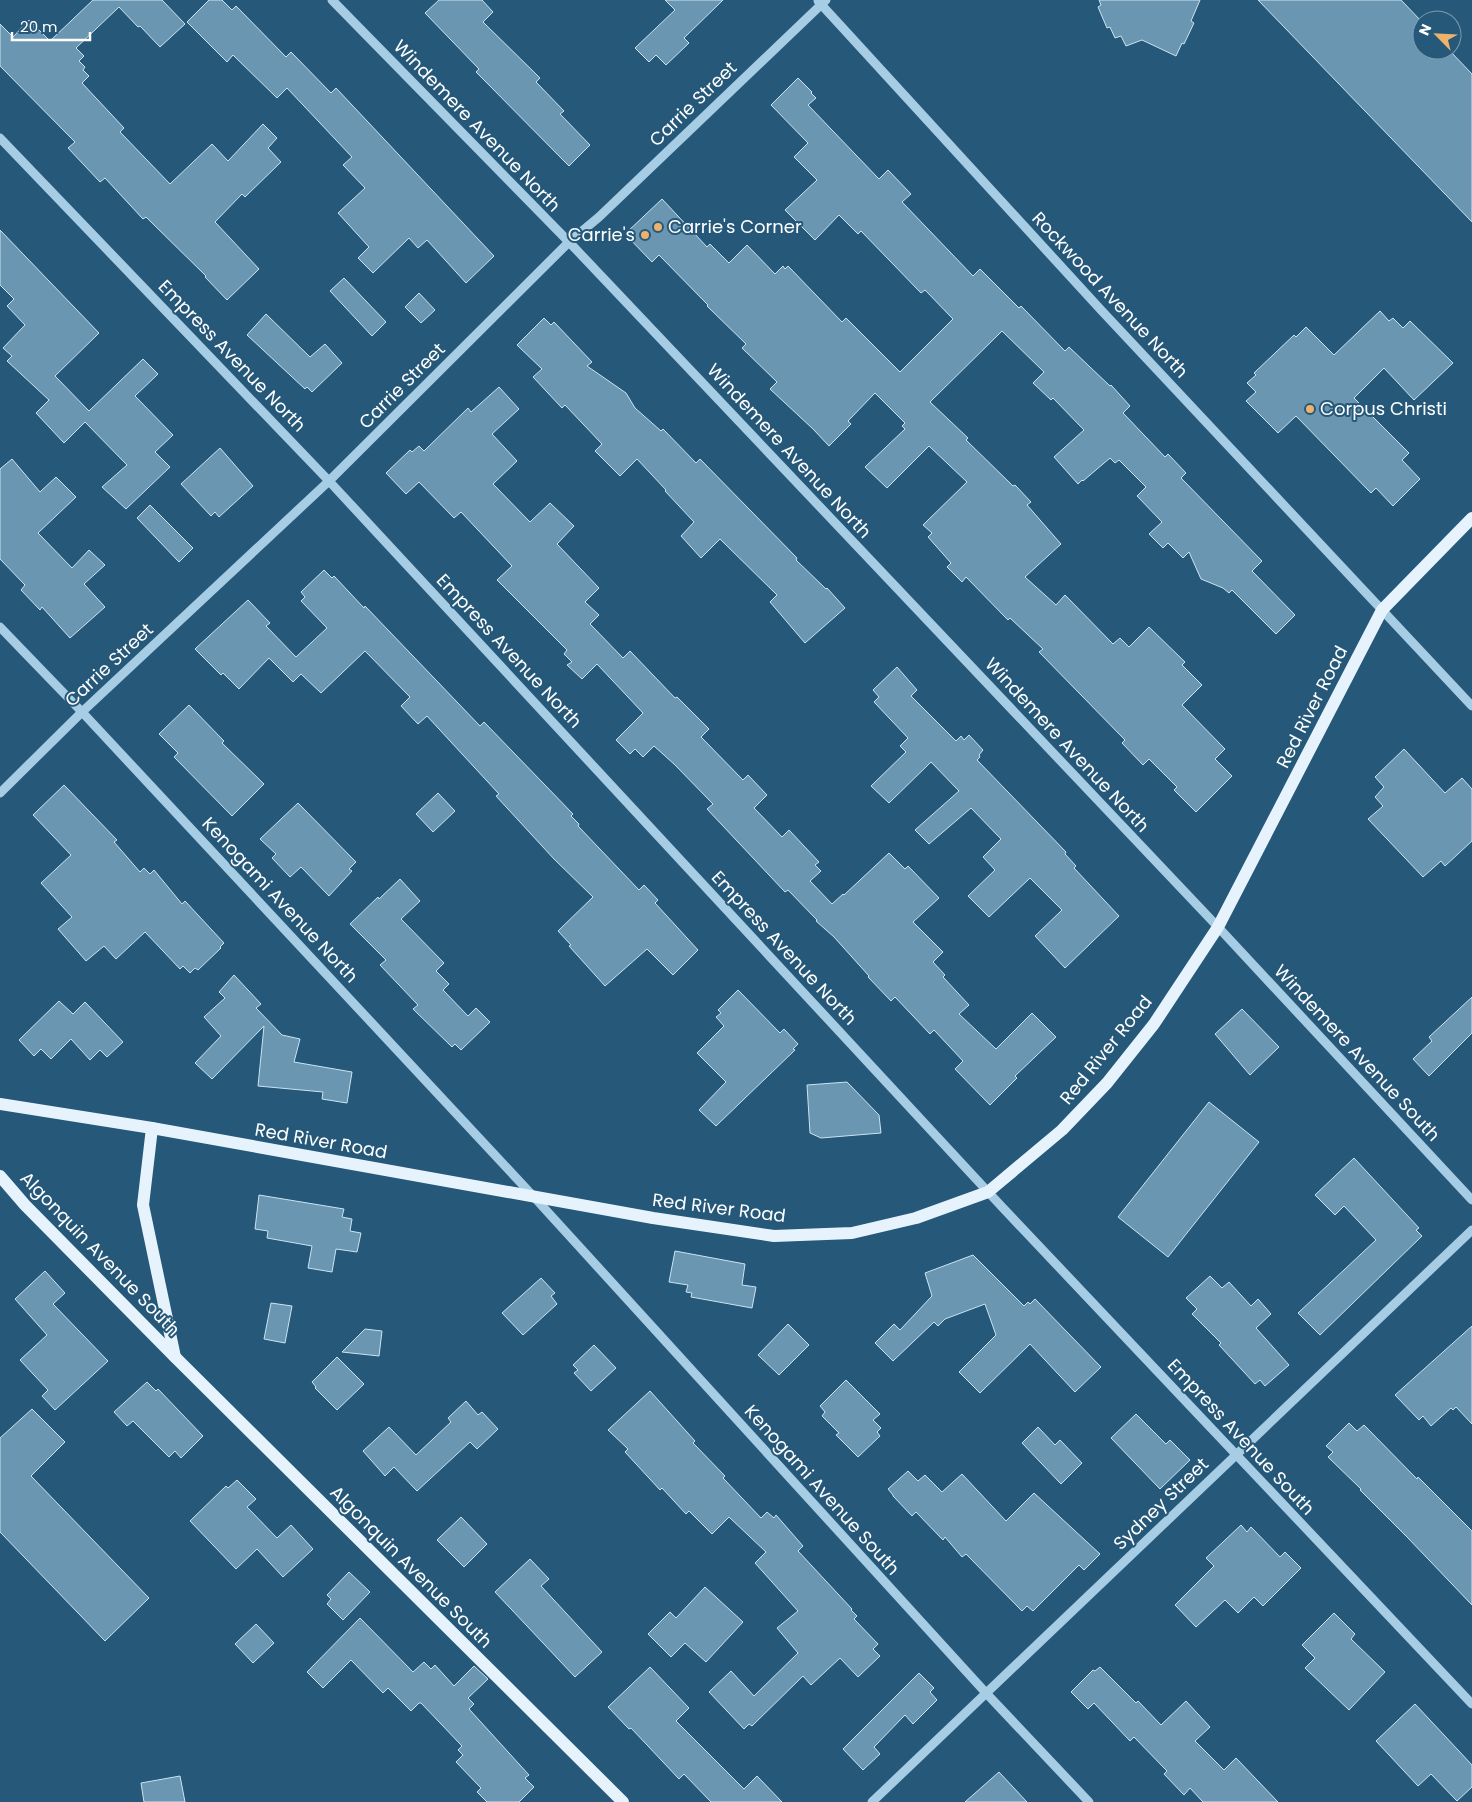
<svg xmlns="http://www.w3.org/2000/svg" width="1472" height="1802" font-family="Poppins,sans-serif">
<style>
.building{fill:#6a96b1;stroke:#cae4f3}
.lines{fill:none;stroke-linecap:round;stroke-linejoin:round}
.minor{stroke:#a7cde4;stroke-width:9}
.major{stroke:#e7f3fc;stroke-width:12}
.poi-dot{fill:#edb26c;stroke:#255879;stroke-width:2}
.labels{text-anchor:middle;stroke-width:4;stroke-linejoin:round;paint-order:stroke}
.street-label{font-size:18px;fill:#fff;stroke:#255879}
.poi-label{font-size:18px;fill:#fff;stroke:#255879;text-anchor:start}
</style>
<rect width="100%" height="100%" fill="#255879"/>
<g class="building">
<path d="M 93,0 L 162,0 L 185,24 L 160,47 L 140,26 L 138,27 L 119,7 L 76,48 L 84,56 L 79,61 L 85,67 L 83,70 L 89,76 L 82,83 L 124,128 L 120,132 L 170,184 L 212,144 L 228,161 L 263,124 L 277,138 L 268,148 L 281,162 L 245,197 L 242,194 L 215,222 L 259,269 L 227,300 L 205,277 L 206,276 L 146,217 L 143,219 L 105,178 L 100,182 L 68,148 L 75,142 L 0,66 L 0,24 L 13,37 L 29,20 L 50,41 Z"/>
<path d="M 209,0 L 222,0 L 232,10 L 236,6 L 286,57 L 291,52 L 331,93 L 336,88 L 494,256 L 466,283 L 427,240 L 418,248 L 409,238 L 373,273 L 358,258 L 369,247 L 338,213 L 365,188 L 343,165 L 352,157 L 287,88 L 277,98 L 233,55 L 227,62 L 187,22 Z"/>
<path d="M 439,0 L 482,0 L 493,12 L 483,22 L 540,78 L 536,82 L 564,111 L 560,114 L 590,145 L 569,166 L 482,78 L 476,72 L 479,69 L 425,13 Z"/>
<path d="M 665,0 L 723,0 L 684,38 L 689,43 L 666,65 L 656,55 L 649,62 L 635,48 L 675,10 Z"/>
<path d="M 1099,0 L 1200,0 L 1191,21 L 1194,23 L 1184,44 L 1182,43 L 1176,56 L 1142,40 L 1126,46 L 1121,36 L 1115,38 L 1110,27 L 1107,28 L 1098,7 L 1101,5 Z"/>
<path d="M 1258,0 L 1401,0 L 1422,22 L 1422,50 L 1449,50 L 1472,74 L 1472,222 Z"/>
<path d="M 798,78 L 812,92 L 811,93 L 816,98 L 808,105 L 879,179 L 888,170 L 911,194 L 902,202 L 973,276 L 980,269 L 1019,308 L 1021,306 L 1065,351 L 1069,347 L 1110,386 L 1111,385 L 1130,406 L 1123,413 L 1165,457 L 1168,454 L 1186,473 L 1181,478 L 1262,561 L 1252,571 L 1295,615 L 1276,634 L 1232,590 L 1229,593 L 1223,588 L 1201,579 L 1189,552 L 1183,558 L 1168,543 L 1163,548 L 1149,534 L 1162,522 L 1137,496 L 1146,487 L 1119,460 L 1115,463 L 1110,458 L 1083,481 L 1082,480 L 1078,484 L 1054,457 L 1084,430 L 1053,398 L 1051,400 L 1033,383 L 1044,372 L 1002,331 L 930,402 L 968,438 L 966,440 L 1013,486 L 1015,485 L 1031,502 L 1027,505 L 1061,544 L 1025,577 L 1056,605 L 1065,595 L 1113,644 L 1120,638 L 1129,647 L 1149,627 L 1185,662 L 1182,665 L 1202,685 L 1182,705 L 1225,749 L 1215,759 L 1232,776 L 1196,812 L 1174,790 L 1177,787 L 1149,759 L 1143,765 L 1122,743 L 1125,740 L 1039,652 L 1043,649 L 1010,618 L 1008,620 L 966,577 L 962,582 L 947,567 L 951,563 L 928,537 L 932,533 L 923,525 L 967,482 L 929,446 L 887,488 L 865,467 L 905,429 L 902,426 L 905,423 L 875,393 L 848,421 L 851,424 L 829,446 L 813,429 L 770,389 L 777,382 L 742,348 L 746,344 L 707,306 L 708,305 L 659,255 L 652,262 L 625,234 L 662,199 L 707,247 L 710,244 L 729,263 L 747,245 L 775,274 L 783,266 L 785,269 L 788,266 L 842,322 L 846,318 L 900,372 L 953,319 L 925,290 L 921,293 L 861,231 L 858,234 L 839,215 L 815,240 L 785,210 L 817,180 L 794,157 L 808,143 L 771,105 Z"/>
<path d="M 0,230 L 99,333 L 55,376 L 89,411 L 143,359 L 158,374 L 135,396 L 173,435 L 155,452 L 170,467 L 126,509 L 102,487 L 127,465 L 85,422 L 64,443 L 36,413 L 49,400 L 7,361 L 12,356 L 3,348 L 25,325 L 7,306 L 14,299 L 0,285 Z"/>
<path d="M 344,278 L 386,322 L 372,336 L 330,291 Z"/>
<path d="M 419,293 L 435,310 L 421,323 L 405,307 Z"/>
<path d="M 1380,311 L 1389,321 L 1393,318 L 1403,328 L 1410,321 L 1453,363 L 1414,400 L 1384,368 L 1354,398 L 1409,453 L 1402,460 L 1420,479 L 1393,506 L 1376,488 L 1371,493 L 1296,416 L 1278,433 L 1246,401 L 1256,392 L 1247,383 L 1256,375 L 1254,373 L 1294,335 L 1296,337 L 1306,327 L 1334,355 Z"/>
<path d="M 266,314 L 310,357 L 325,344 L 342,363 L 312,392 L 307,387 L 305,389 L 247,335 Z"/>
<path d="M 544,318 L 551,325 L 554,322 L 592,362 L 587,366 L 626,393 L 635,408 L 661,431 L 663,429 L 696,463 L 700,459 L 797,558 L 796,560 L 826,589 L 827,588 L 845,608 L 805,643 L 770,602 L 777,595 L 720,539 L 701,558 L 681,536 L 694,522 L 665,491 L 666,490 L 637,459 L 620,476 L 595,451 L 602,444 L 565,405 L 562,408 L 533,377 L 542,369 L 517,345 Z"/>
<path d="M 499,387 L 519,409 L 492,434 L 517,461 L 493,484 L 530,522 L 550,503 L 574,526 L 557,544 L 599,588 L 585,602 L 599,615 L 590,624 L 623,658 L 630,651 L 675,698 L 677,697 L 709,729 L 701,737 L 743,780 L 748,775 L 767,795 L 754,808 L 782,837 L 789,830 L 819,862 L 815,865 L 821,871 L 810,881 L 832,904 L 843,894 L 844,895 L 889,853 L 905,869 L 908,866 L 939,898 L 913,922 L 943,952 L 933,962 L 945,975 L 943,977 L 969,1005 L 959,1014 L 996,1049 L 1032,1013 L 1056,1037 L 1015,1076 L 1017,1078 L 990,1105 L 955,1069 L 963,1061 L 934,1030 L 930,1034 L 895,997 L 891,1001 L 868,977 L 869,976 L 834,937 L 816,921 L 817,920 L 788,890 L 785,892 L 707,809 L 713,804 L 674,764 L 654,746 L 643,757 L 635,749 L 630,754 L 616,740 L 643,713 L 597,664 L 582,679 L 567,665 L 572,662 L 564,654 L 567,650 L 497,580 L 512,566 L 461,512 L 454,518 L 419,482 L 406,494 L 386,473 L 410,450 L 412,452 L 419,446 L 424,451 L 468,408 L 471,412 Z"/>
<path d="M 220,448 L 253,486 L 219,517 L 215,512 L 211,516 L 181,484 Z"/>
<path d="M 12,459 L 40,492 L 56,477 L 76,497 L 38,533 L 72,568 L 89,550 L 105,565 L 84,584 L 105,607 L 70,638 L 42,607 L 40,610 L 21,590 L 25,585 L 0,559 L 0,469 Z"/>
<path d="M 150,505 L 193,548 L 179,562 L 137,518 Z"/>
<path d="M 324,570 L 332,578 L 334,576 L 364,608 L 365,606 L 480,726 L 484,722 L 573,814 L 571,816 L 579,824 L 578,826 L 639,890 L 644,885 L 658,900 L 655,903 L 698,950 L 673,975 L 647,949 L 605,986 L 569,946 L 571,945 L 558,931 L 593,897 L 554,859 L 496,796 L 499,794 L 427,716 L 418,724 L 401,706 L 410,697 L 365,651 L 321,693 L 301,674 L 293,682 L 269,658 L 239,689 L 223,673 L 221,675 L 195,649 L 248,600 L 270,623 L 266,626 L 296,657 L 327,628 L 301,601 L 305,597 L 301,592 Z"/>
<path d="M 897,667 L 917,690 L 911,696 L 956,741 L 961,736 L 964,740 L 969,735 L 983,750 L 979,755 L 980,757 L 977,760 L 1066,852 L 1065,854 L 1076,866 L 1074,868 L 1119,916 L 1065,968 L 1035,936 L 1062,910 L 1030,878 L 989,917 L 968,896 L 995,870 L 983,857 L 1001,839 L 971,808 L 929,844 L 915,830 L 959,791 L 931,762 L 889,803 L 871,786 L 906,752 L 900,746 L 908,738 L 874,702 L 879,697 L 873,690 Z"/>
<path d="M 189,705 L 224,741 L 222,743 L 264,784 L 232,816 L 174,757 L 178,753 L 159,734 Z"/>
<path d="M 1404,749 L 1445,793 L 1462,778 L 1472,789 L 1472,841 L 1445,866 L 1441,861 L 1423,877 L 1368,819 L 1383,806 L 1375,797 L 1384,787 L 1375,777 Z"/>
<path d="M 64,785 L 117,840 L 114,842 L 140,872 L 144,868 L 150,874 L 154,870 L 182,904 L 185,901 L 224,943 L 220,947 L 221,948 L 198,970 L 195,968 L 190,973 L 183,966 L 180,969 L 145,932 L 116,959 L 104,946 L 86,961 L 58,929 L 72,917 L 41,883 L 71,855 L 33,815 Z"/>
<path d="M 438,793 L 455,811 L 433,832 L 416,814 Z"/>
<path d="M 298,803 L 356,862 L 349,869 L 352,871 L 329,896 L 301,867 L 290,877 L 272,858 L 276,854 L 260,839 Z"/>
<path d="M 400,879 L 420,901 L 401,919 L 444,963 L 436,971 L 449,984 L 443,990 L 468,1016 L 476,1008 L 490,1022 L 461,1050 L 455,1044 L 452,1047 L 413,1009 L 418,1005 L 380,965 L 386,960 L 350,924 L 378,897 L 379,899 Z"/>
<path d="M 234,975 L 261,1004 L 256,1008 L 282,1035 L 300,1039 L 294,1062 L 352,1072 L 347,1103 L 322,1099 L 323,1092 L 258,1086 L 264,1026 L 212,1079 L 195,1063 L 221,1036 L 204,1017 L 225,998 L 219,992 Z"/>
<path d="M 738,990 L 780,1033 L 784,1029 L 798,1044 L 793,1049 L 795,1050 L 716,1126 L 699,1110 L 726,1082 L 697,1053 L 724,1026 L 716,1017 L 721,1013 L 718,1010 Z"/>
<path d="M 1472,997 L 1472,1033 L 1429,1076 L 1413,1059 L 1432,1041 L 1429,1037 Z"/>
<path d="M 59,1001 L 73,1014 L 85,1002 L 123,1042 L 107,1057 L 100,1050 L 90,1060 L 71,1039 L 51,1059 L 41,1049 L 34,1056 L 19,1040 Z"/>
<path d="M 1242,1009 L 1279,1047 L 1250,1075 L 1215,1034 Z"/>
<path d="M 847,1082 L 879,1115 L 881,1133 L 821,1138 L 810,1133 L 807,1085 Z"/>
<path d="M 1209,1102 L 1259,1142 L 1168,1257 L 1118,1217 Z"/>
<path d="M 1354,1158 L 1419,1228 L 1416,1230 L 1422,1236 L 1320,1335 L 1298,1313 L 1376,1240 L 1344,1206 L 1335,1215 L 1315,1195 Z"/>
<path d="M 259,1195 L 344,1209 L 342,1217 L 352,1219 L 350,1231 L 361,1233 L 357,1252 L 336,1249 L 332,1272 L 308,1268 L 312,1246 L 267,1238 L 268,1231 L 255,1229 Z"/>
<path d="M 675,1251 L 745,1264 L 742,1285 L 756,1287 L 752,1308 L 691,1297 L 692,1293 L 686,1292 L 688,1285 L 669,1282 Z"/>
<path d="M 973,1255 L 1024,1306 L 1028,1302 L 1030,1304 L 1035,1299 L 1101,1367 L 1075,1392 L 1030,1344 L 980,1393 L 959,1372 L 996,1335 L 985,1304 L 945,1319 L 938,1326 L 934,1322 L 893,1361 L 875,1343 L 894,1324 L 900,1330 L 932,1296 L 925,1273 Z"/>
<path d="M 45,1271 L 65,1293 L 53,1304 L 108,1361 L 55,1410 L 42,1396 L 48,1390 L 20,1360 L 47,1335 L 15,1299 Z"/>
<path d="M 1210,1276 L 1222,1288 L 1229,1282 L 1251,1306 L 1258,1299 L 1271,1314 L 1256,1328 L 1289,1365 L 1265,1386 L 1260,1380 L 1255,1384 L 1219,1345 L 1221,1343 L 1192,1314 L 1197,1309 L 1186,1298 Z"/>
<path d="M 541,1278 L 555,1293 L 551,1296 L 557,1304 L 523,1335 L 502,1313 Z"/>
<path d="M 271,1303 L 292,1306 L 285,1343 L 264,1339 Z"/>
<path d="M 788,1324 L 809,1345 L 779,1375 L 758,1355 Z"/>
<path d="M 1472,1326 L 1472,1424 L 1456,1407 L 1453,1410 L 1451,1408 L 1431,1426 L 1423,1416 L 1419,1420 L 1395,1395 Z"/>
<path d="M 365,1329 L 382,1331 L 379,1356 L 342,1352 Z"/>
<path d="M 594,1345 L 616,1368 L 591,1391 L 574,1373 L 578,1370 L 573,1365 Z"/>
<path d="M 337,1357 L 364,1384 L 337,1410 L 315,1388 L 316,1387 L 312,1382 Z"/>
<path d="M 846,1380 L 880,1414 L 873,1420 L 881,1428 L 877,1432 L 880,1436 L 858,1457 L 836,1435 L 839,1433 L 822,1416 L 825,1412 L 820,1406 Z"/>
<path d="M 147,1382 L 156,1391 L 158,1389 L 203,1436 L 181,1458 L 175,1451 L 169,1457 L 133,1421 L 127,1426 L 114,1412 Z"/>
<path d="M 650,1391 L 695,1441 L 693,1443 L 725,1476 L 723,1478 L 761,1518 L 767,1512 L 774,1518 L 776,1515 L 803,1546 L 798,1551 L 852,1609 L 851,1610 L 857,1616 L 854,1619 L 878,1644 L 873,1649 L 880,1656 L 858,1677 L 840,1658 L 811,1685 L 803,1676 L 752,1726 L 749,1724 L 744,1729 L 709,1692 L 731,1671 L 754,1696 L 798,1653 L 777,1628 L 798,1611 L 755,1563 L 766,1552 L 729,1517 L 712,1534 L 689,1511 L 686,1514 L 662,1488 L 660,1490 L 625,1452 L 628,1449 L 608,1430 Z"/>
<path d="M 466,1401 L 478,1415 L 482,1412 L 498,1429 L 477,1449 L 470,1442 L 417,1491 L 394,1467 L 385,1476 L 363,1451 L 389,1427 L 416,1455 L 451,1422 L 448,1418 Z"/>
<path d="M 32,1409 L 65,1442 L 31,1476 L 149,1598 L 105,1641 L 0,1532 L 0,1438 Z"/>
<path d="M 1136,1414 L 1166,1444 L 1170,1440 L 1190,1460 L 1160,1489 L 1111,1438 Z"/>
<path d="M 1349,1423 L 1357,1431 L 1364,1425 L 1417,1479 L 1418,1477 L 1472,1531 L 1472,1605 L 1407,1537 L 1360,1490 L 1361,1489 L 1328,1457 L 1333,1452 L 1326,1446 Z"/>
<path d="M 1038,1427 L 1055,1445 L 1060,1440 L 1082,1463 L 1061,1484 L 1022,1443 Z"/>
<path d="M 908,1471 L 918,1481 L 925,1475 L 942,1492 L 962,1474 L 1006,1521 L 1034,1493 L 1100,1554 L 1084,1570 L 1079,1565 L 1033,1611 L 1027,1606 L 1022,1611 L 966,1554 L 962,1557 L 945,1537 L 943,1540 L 916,1512 L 912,1516 L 893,1496 L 893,1495 L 888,1489 Z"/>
<path d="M 237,1480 L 256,1499 L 247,1507 L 277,1538 L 291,1525 L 313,1549 L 283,1577 L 257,1549 L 236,1569 L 190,1521 L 226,1486 L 228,1488 Z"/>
<path d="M 461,1517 L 487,1544 L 464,1567 L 437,1540 Z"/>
<path d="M 1241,1525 L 1247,1532 L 1251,1527 L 1280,1557 L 1285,1552 L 1301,1568 L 1263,1606 L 1254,1597 L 1238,1613 L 1225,1600 L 1196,1627 L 1175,1605 L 1214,1566 L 1206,1558 Z"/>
<path d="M 530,1559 L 549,1579 L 541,1586 L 602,1652 L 575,1677 L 495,1592 Z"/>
<path d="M 349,1572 L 370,1592 L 343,1620 L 327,1604 L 331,1599 L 327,1595 Z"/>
<path d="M 705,1587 L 743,1622 L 706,1662 L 685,1643 L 671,1657 L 648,1634 L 670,1612 L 676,1618 Z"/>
<path d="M 1334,1613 L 1355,1634 L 1351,1639 L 1385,1672 L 1349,1710 L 1305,1668 L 1315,1658 L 1302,1645 Z"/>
<path d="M 360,1618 L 413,1672 L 424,1662 L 431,1669 L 435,1665 L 454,1686 L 474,1666 L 488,1679 L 468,1698 L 474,1704 L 469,1709 L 529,1775 L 525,1778 L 534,1787 L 519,1802 L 487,1802 L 477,1792 L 481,1788 L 456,1762 L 463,1755 L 458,1750 L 462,1746 L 421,1703 L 419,1703 L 411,1711 L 388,1688 L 383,1693 L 351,1660 L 323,1688 L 307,1672 Z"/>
<path d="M 256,1624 L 274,1643 L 253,1663 L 235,1644 Z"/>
<path d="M 650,1667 L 689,1708 L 676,1721 L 744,1789 L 757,1776 L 782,1802 L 711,1802 L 684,1774 L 679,1779 L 631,1728 L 629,1729 L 608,1707 Z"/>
<path d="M 1100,1667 L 1136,1703 L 1138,1701 L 1161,1725 L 1186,1701 L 1210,1727 L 1195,1741 L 1224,1770 L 1236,1758 L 1278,1802 L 1203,1802 L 1190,1788 L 1184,1795 L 1164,1774 L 1167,1771 L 1134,1737 L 1130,1741 L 1094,1703 L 1088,1709 L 1071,1692 L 1093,1670 L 1095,1671 Z"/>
<path d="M 919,1673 L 934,1688 L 930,1692 L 937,1700 L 913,1724 L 905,1715 L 874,1747 L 880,1754 L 863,1770 L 843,1749 Z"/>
<path d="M 1415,1704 L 1472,1765 L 1472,1787 L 1457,1801 L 1431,1774 L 1418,1786 L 1376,1741 Z"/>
<path d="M 999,1772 L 1027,1802 L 965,1802 Z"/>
<path d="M 180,1776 L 185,1802 L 144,1802 L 141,1783 Z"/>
</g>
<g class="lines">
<g class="minor">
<path d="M 332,0 L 569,242 L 1218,927 L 1472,1200"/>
<path d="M 818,1 L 1101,310 L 1472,706"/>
<path d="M 0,138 L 329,481 L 1003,1208 L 1472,1704"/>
<path d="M 0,627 L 82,712 L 534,1197 L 986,1693 L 1089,1802"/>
<path d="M 0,793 L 82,712 L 329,481 L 569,242 L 599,217 L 826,0"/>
<path d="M 872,1802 L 1472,1230"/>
</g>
<g class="major">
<path d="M 0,1104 L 152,1128 L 653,1218 L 774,1236 L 852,1233 L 916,1218 L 988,1192 L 1062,1130 L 1107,1083 L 1154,1024 L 1218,927 L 1382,610 L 1472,518"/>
<path d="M 152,1128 L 143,1205 L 175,1357"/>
<path d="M 0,1176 L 25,1205 L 175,1357 L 623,1802"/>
</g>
</g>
<g class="poi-dot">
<circle cx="658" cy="227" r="5"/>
<circle cx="645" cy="235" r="5"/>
<circle cx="1310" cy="409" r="5"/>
</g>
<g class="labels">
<g class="street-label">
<text transform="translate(693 104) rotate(-44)" y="6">Carrie Street</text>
<text transform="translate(477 126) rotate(46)" y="6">Windemere Avenue North</text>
<text transform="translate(1110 295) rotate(47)" y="6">Rockwood Avenue North</text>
<text transform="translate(232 356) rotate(46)" y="6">Empress Avenue North</text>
<text transform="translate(402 386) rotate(-45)" y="6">Carrie Street</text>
<text transform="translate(789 451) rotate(47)" y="6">Windemere Avenue North</text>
<text transform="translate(509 651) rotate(47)" y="6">Empress Avenue North</text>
<text transform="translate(109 665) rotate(-43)" y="6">Carrie Street</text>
<text transform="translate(1312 707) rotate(-63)" y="6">Red River Road</text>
<text transform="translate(1067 745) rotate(47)" y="6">Windemere Avenue North</text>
<text transform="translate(280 900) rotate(47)" y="6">Kenogami Avenue North</text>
<text transform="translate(784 948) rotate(47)" y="6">Empress Avenue North</text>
<text transform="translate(1106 1050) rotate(-51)" y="6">Red River Road</text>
<text transform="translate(1357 1053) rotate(47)" y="6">Windemere Avenue South</text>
<text transform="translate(321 1141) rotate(10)" y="6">Red River Road</text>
<text transform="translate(719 1208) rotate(7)" y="6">Red River Road</text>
<text transform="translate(100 1254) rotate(46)" y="6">Algonquin Avenue South</text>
<text transform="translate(1241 1437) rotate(47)" y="6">Empress Avenue South</text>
<text transform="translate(822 1490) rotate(48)" y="6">Kenogami Avenue South</text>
<text transform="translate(1161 1504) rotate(-44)" y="6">Sydney Street</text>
<text transform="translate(411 1567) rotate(45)" y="6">Algonquin Avenue South</text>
</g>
<g class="poi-label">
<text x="668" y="233">Carrie's Corner</text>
<text x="635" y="241" text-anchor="end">Carrie's</text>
<text x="1320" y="415">Corpus Christi</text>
</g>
</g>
<g transform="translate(1437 35) rotate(294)"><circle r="24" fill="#255879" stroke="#7c9baf"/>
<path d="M0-4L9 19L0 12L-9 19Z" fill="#edb26c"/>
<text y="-8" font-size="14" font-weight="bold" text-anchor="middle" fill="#ffffff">N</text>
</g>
<path d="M12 32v8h78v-8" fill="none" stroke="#ffffff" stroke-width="2.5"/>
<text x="20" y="32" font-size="15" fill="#ffffff" stroke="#255879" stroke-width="4" paint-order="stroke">20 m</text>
</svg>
